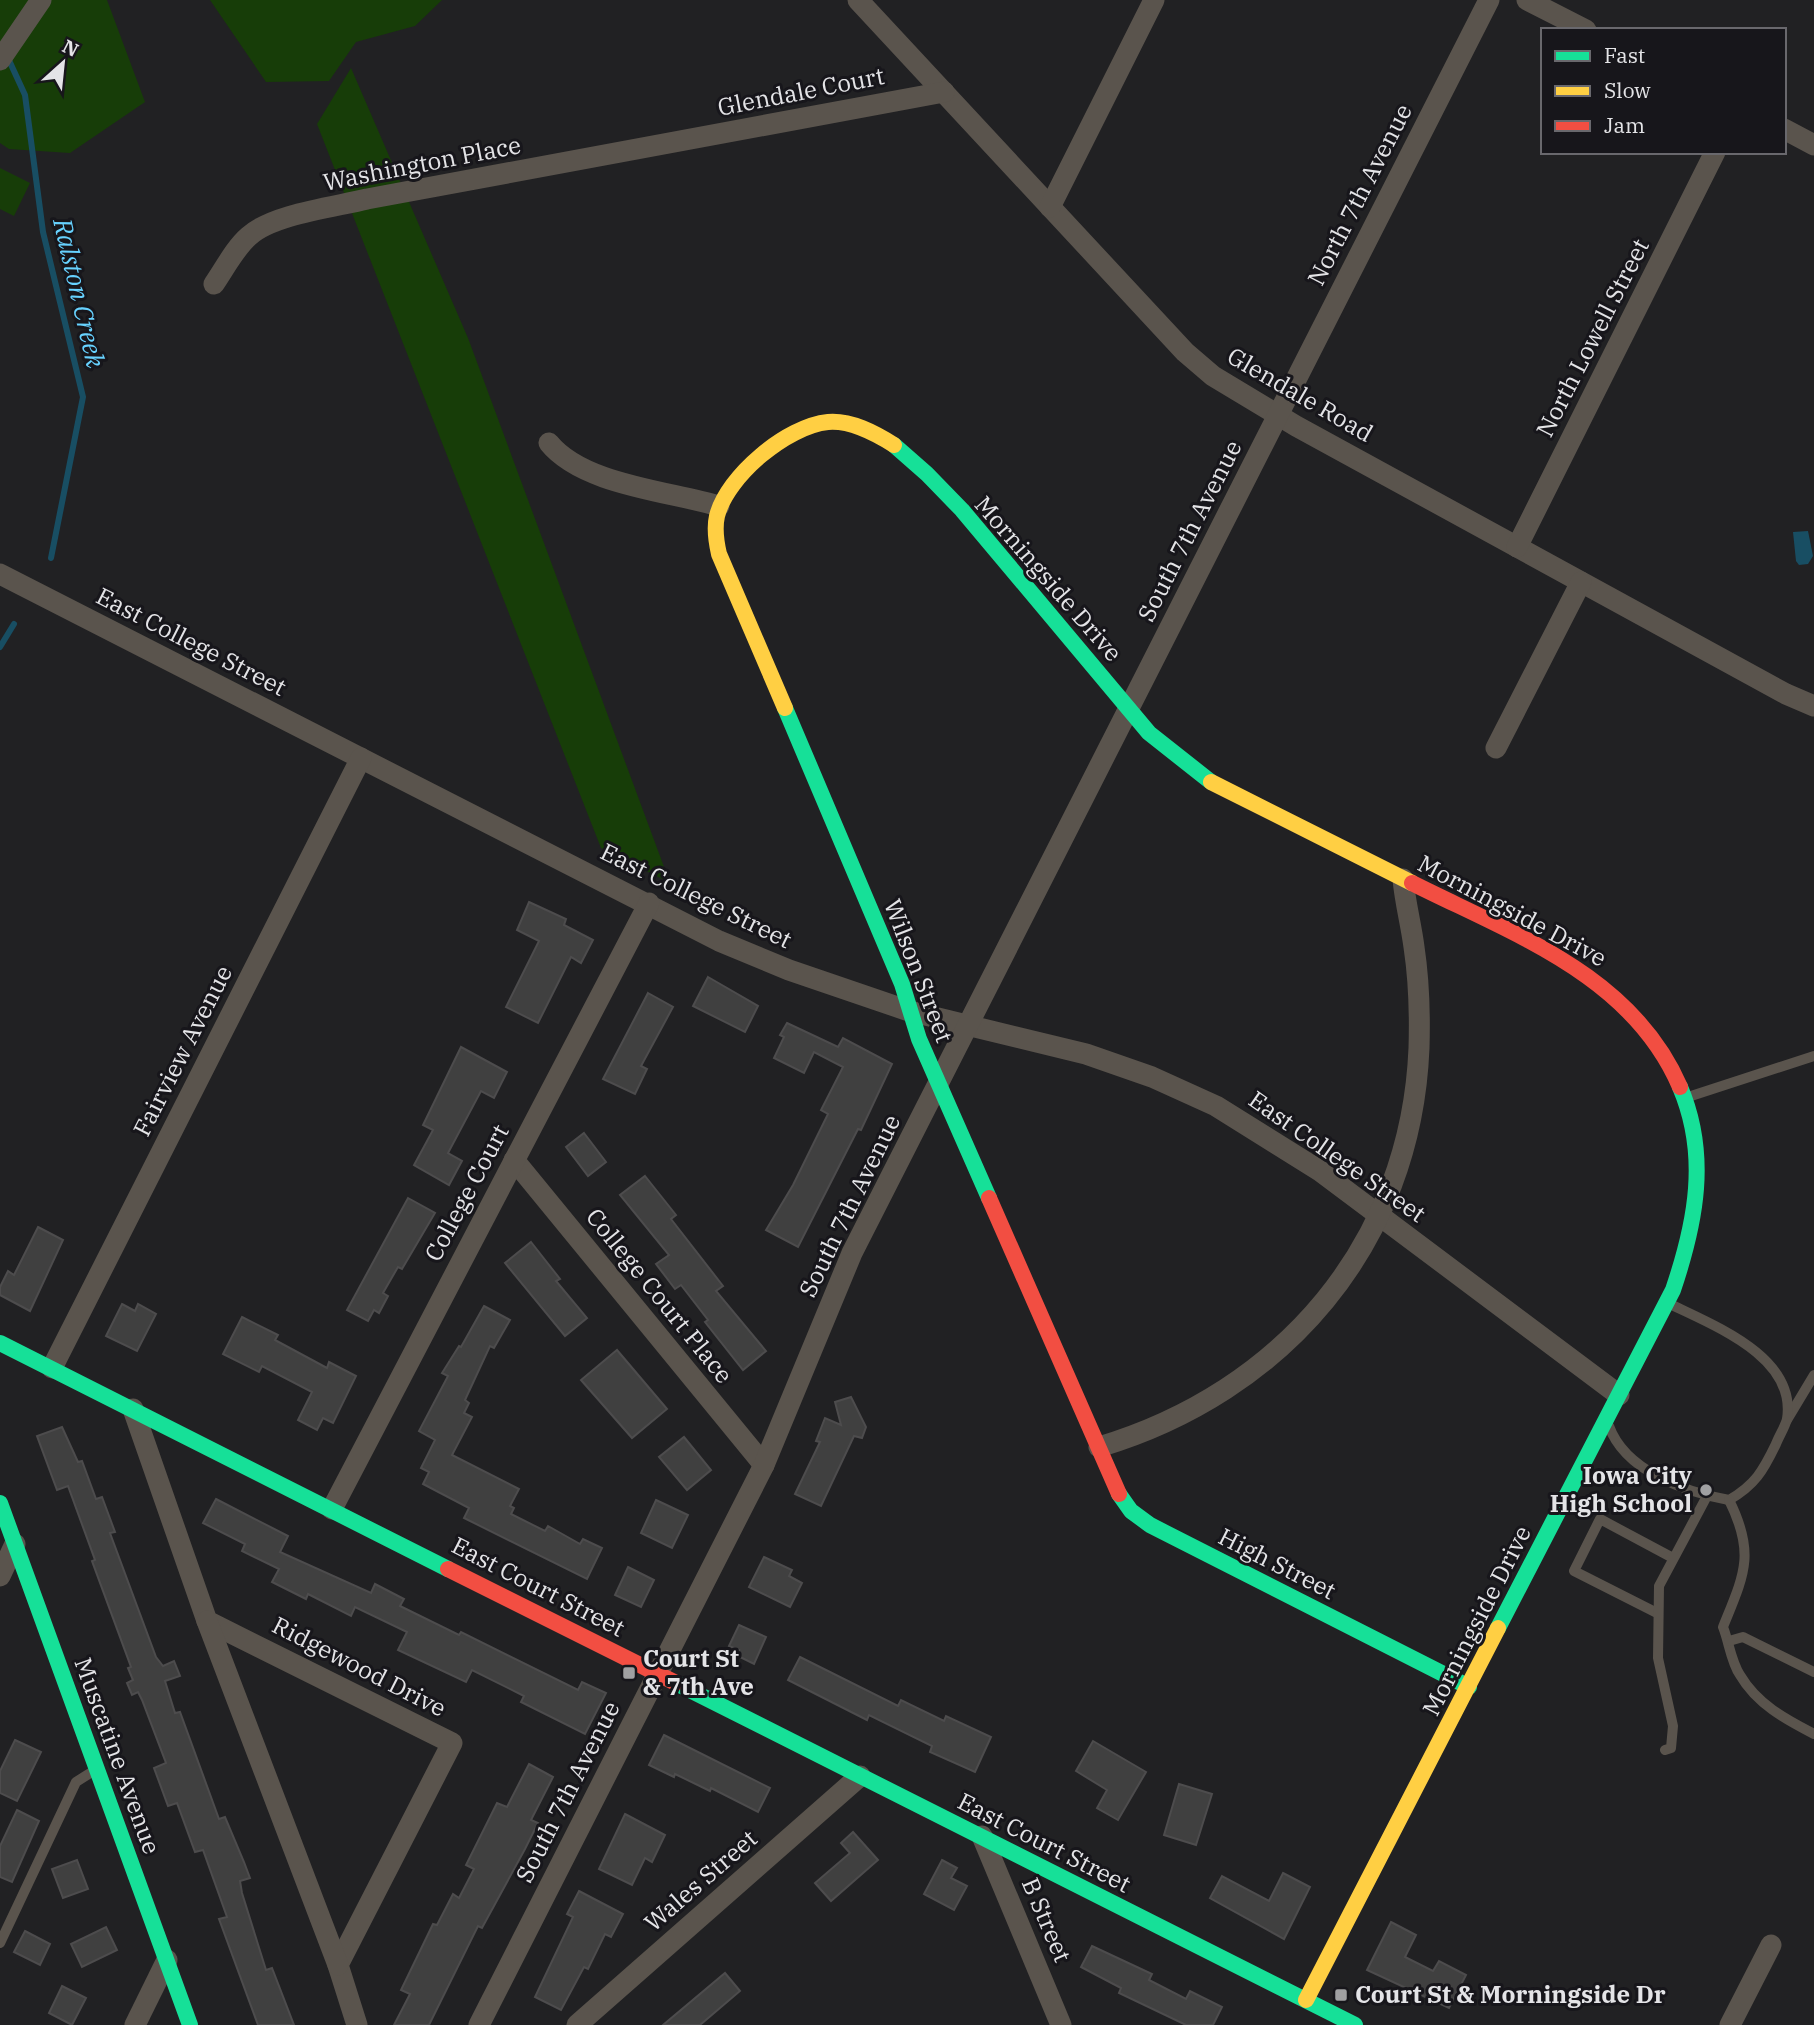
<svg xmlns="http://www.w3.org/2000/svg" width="1814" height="2025" font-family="'IBM Plex Serif',serif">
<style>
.green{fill:#173d08}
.water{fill:#184e63}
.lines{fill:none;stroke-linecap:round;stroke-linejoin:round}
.stream{stroke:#184e63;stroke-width:6}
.building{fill:#404040;stroke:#4d4c4d;stroke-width:2}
.lane{stroke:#5a544d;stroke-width:10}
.street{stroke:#5a544d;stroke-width:21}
.fast{stroke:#16e098;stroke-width:16}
.slow{stroke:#ffcf43;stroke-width:16}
.jam{stroke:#f24e42;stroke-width:16}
.poi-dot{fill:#a0a0a2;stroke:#17161b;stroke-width:2.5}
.labels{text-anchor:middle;stroke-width:6;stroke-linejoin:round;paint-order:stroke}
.street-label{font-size:24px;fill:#e4e4e7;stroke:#17161b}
.poi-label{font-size:24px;font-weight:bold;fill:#e4e4e7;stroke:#17161b;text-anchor:start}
.water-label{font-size:26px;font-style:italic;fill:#67d2ff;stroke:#17161b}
</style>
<rect width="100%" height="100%" fill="#212123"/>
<g class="green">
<path d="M 0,0 L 107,0 L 145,102 L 70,153 L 9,149 L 0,143 Z"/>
<path d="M 210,0 L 442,0 L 415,26 L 356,42 L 329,81 L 266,82 Z"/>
<path d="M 351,68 L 468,338 L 670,883 L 601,848 L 317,124 Z"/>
<path d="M 0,168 L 30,183 L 14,216 L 0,209 Z"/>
</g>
<path class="water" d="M 1808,531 L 1813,556 L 1808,564 L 1799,565 L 1796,561 L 1793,532 Z"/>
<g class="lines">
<g class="stream">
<path d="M 8,58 L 25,95 L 43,232 L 83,397 L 51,558"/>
<path d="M 0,647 L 14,624"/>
</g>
</g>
<g class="building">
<path d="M 529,902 L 566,919 L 564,925 L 593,940 L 581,963 L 571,957 L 538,1023 L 506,1007 L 539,941 L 517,930 Z"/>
<path d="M 708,977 L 758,1006 L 745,1032 L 693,1006 Z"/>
<path d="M 648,993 L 673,1007 L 641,1066 L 647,1069 L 635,1094 L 603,1079 Z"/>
<path d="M 787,1023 L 838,1047 L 843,1038 L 892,1064 L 861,1130 L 858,1129 L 798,1247 L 766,1230 L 793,1185 L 828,1114 L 821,1110 L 843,1067 L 814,1052 L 804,1073 L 774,1058 L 784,1037 L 780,1035 Z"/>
<path d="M 461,1047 L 507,1072 L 494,1098 L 481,1091 L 448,1153 L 462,1161 L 449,1185 L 414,1165 L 433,1130 L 423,1125 Z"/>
<path d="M 584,1133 L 606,1162 L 588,1176 L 566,1147 Z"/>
<path d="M 645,1176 L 676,1215 L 671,1219 L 723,1286 L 716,1291 L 766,1351 L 743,1370 L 705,1322 L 708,1320 L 681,1285 L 675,1289 L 656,1264 L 669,1255 L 620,1195 Z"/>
<path d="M 408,1198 L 435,1213 L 402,1269 L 398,1267 L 383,1293 L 388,1296 L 379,1313 L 374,1310 L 368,1321 L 347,1310 Z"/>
<path d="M 38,1227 L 63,1240 L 30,1311 L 0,1295 L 0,1287 L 8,1271 L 14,1275 Z"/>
<path d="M 531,1242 L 560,1279 L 556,1281 L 587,1318 L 565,1336 L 505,1263 Z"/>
<path d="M 122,1304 L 135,1311 L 138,1304 L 156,1314 L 137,1351 L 106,1336 Z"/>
<path d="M 484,1306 L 510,1320 L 494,1348 L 490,1346 L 465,1400 L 469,1403 L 464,1413 L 472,1417 L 452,1455 L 519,1489 L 510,1506 L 514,1508 L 511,1514 L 545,1531 L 548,1526 L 580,1544 L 583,1539 L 602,1548 L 587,1579 L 464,1518 L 469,1508 L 423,1484 L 429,1472 L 421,1468 L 435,1440 L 419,1431 L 448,1376 L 442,1373 L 459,1346 L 461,1347 Z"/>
<path d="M 242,1317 L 278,1335 L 275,1340 L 327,1368 L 329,1362 L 356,1376 L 333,1423 L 323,1418 L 317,1430 L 298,1420 L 312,1392 L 262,1366 L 259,1372 L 223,1354 Z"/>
<path d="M 617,1350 L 667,1409 L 632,1438 L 581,1380 Z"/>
<path d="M 851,1397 L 866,1427 L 862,1438 L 854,1436 L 821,1506 L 795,1494 L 820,1442 L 816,1441 L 825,1418 L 841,1425 L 835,1402 Z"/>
<path d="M 62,1427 L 78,1462 L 82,1461 L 96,1499 L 102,1497 L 115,1532 L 110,1533 L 156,1657 L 163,1666 L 174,1661 L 180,1676 L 165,1681 L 175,1713 L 180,1712 L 219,1819 L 225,1817 L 244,1862 L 250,1878 L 240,1881 L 242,1893 L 266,1970 L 272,1968 L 294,2025 L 258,2025 L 219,1919 L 227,1917 L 203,1850 L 195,1852 L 177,1803 L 168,1806 L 154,1768 L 166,1763 L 142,1700 L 138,1692 L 132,1695 L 127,1683 L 133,1680 L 128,1668 L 131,1667 L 92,1561 L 95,1560 L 68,1486 L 57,1490 L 37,1436 Z"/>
<path d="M 684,1437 L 711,1470 L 687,1490 L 659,1457 Z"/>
<path d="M 216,1499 L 288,1536 L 280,1552 L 371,1593 L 375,1584 L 404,1599 L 400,1606 L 459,1635 L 461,1632 L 578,1690 L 582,1682 L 606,1693 L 585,1734 L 521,1702 L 524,1696 L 472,1670 L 466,1682 L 398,1650 L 407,1632 L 355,1607 L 351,1616 L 308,1594 L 306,1599 L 272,1582 L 279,1569 L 242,1551 L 245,1544 L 203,1523 Z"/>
<path d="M 656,1500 L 688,1515 L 672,1548 L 641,1533 Z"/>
<path d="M 764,1557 L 792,1570 L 789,1576 L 802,1583 L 790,1607 L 749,1587 Z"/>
<path d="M 628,1567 L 654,1580 L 641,1607 L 615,1595 Z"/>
<path d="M 739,1625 L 766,1637 L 754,1664 L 736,1655 L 739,1650 L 729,1646 Z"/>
<path d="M 800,1657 L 898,1706 L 901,1700 L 944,1721 L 946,1716 L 991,1737 L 975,1772 L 930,1752 L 932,1746 L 869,1715 L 867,1720 L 788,1680 Z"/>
<path d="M 664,1735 L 770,1788 L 758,1812 L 711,1788 L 710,1791 L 675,1774 L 674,1777 L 649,1765 Z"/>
<path d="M 15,1740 L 41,1752 L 17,1801 L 0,1793 L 0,1771 Z"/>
<path d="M 1093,1741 L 1146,1772 L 1118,1820 L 1097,1808 L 1107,1790 L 1076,1771 Z"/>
<path d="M 529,1764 L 553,1777 L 531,1820 L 538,1823 L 525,1849 L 482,1928 L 478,1926 L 429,2025 L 394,2025 L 410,1994 L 401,1990 L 433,1924 L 437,1925 L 453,1894 L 459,1898 L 474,1869 L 466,1865 L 497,1803 L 507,1807 Z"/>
<path d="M 1179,1784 L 1212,1794 L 1196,1845 L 1164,1835 Z"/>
<path d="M 17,1810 L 39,1821 L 12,1882 L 0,1877 L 0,1846 Z"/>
<path d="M 625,1814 L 665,1835 L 652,1862 L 645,1858 L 632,1885 L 599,1869 Z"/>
<path d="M 853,1832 L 878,1860 L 831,1901 L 815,1883 L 850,1853 L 841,1843 Z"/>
<path d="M 77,1860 L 88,1889 L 63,1898 L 52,1869 Z"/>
<path d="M 942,1860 L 957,1868 L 951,1878 L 967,1886 L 954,1910 L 924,1894 Z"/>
<path d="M 1283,1873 L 1310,1887 L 1284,1939 L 1210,1898 L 1222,1876 L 1269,1901 Z"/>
<path d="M 579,1891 L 623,1914 L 611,1937 L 605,1934 L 588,1969 L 584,1967 L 561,2010 L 535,1997 L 573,1917 L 567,1914 Z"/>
<path d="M 1391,1922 L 1416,1935 L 1405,1957 L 1433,1971 L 1439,1961 L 1466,1975 L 1449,2008 L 1367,1970 Z"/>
<path d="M 106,1927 L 117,1950 L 82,1967 L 71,1944 Z"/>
<path d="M 25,1931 L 50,1944 L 40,1965 L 14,1952 Z"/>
<path d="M 1092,1946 L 1152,1974 L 1149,1980 L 1186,1999 L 1190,1991 L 1222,2007 L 1213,2025 L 1186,2025 L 1119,1993 L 1121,1988 L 1081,1967 Z"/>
<path d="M 725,1973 L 740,1991 L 700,2025 L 663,2025 Z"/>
<path d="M 62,1986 L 86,1998 L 72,2025 L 49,2013 Z"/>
</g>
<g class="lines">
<g class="lane">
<path d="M 1688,1097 L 1814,1056"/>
<path d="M 1787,1420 L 1814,1375"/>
<path d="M 1609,1426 C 1625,1471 1685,1492 1729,1500 C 1755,1485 1763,1471 1776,1444 C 1779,1436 1785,1427 1787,1419 C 1797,1356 1712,1325 1668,1303"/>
<path d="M 1729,1500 C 1756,1554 1744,1575 1723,1627 C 1729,1642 1731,1662 1740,1675 C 1757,1704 1785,1719 1814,1734"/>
<path d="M 1657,1613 L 1574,1571 L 1600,1519 L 1673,1558"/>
<path d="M 1729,1641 L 1743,1637 L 1814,1672"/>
<path d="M 1665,1750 L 1671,1748 L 1673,1726 L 1658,1658 L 1659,1586 L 1707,1496"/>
<path d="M 0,1943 L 76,1782 L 95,1770"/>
</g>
<g class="street">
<path d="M 858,0 L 1185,352 L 1213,376 L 1296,426 L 1786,694 L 1814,706"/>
<path d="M 1527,0 L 1586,30"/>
<path d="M 0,60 L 41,0"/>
<path d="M 1784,129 L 1814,145"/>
<path d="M 1050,207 L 1154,0"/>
<path d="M 214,284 C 225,268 235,248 249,236 C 273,214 335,207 367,199 L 944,92"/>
<path d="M 549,443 C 583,485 669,491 719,506"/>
<path d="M 1517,547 L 1715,152"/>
<path d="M 0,574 L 719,941 L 789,970 L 909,1011 L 1086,1054 L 1152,1077 L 1216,1106 L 1320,1171 L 1619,1395"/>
<path d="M 1496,748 L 1581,582"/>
<path d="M 514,1160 L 764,1465"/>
<path d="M 52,1368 L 361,758"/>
<path d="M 133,1409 L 207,1621 L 452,1743 L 338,1965 L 357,2025"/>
<path d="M 1099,1447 C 1283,1392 1411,1244 1419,1048 C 1420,1014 1419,980 1414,947 C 1411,924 1405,902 1403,879"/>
<path d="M 332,1509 L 649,903"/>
<path d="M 0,1576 L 15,1544"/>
<path d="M 207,1621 L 338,1965"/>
<path d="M 982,1836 L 1061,2025"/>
<path d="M 135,2025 L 167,1960"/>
<path d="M 479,2025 L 764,1465 L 852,1253 L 1489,0"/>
<path d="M 577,2025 L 860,1776"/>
<path d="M 1730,2025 L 1771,1945"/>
</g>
<g class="fast">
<path d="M 894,445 L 927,474 L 962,510 L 1149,733 L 1211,782"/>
<path d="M 785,708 L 902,984 L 919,1039 L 989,1198"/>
<path d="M 0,1343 L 448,1569"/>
<path d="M 1119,1494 L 1131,1511 L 1150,1525 L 1469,1687"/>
<path d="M 0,1503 L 190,2025"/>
<path d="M 1498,1628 L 1673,1290 C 1696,1222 1709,1155 1680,1087"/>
<path d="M 676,1683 L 1355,2025"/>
</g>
<g class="slow">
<path d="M 785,708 L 719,554 C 716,541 714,529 717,516 C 727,476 787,426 828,422 C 851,420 875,433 894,445"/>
<path d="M 1211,782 L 1412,883"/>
<path d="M 1306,2000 L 1498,1628"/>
</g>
<g class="jam">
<path d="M 1412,883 C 1513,934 1632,975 1680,1087"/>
<path d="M 989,1198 L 1119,1494"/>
<path d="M 448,1569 L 676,1683"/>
</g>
</g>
<g class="poi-dot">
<circle cx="1706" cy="1490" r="7"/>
<rect x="622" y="1666" width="14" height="14" rx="3.5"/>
<rect x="1334" y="1988" width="14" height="14" rx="3.5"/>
</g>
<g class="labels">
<g class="street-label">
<text transform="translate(801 92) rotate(-11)" y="8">Glendale Court</text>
<text transform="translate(422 164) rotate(-11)" y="8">Washington Place</text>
<text transform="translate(1360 195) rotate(-63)" y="8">North 7th Avenue</text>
<text transform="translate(1593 338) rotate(-63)" y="8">North Lowell Street</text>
<text transform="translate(1300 395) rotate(30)" y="8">Glendale Road</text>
<text transform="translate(1190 531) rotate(-63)" y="8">South 7th Avenue</text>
<text transform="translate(1048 579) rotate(49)" y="8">Morningside Drive</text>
<text transform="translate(191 642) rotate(27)" y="8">East College Street</text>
<text transform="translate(696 896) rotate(26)" y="8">East College Street</text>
<text transform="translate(1512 911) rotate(28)" y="8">Morningside Drive</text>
<text transform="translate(918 971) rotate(69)" y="8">Wilson Street</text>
<text transform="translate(183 1051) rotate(-63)" y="8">Fairview Avenue</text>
<text transform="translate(1337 1157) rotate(35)" y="8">East College Street</text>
<text transform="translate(467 1193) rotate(-62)" y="8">College Court</text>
<text transform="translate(850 1206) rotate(-64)" y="8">South 7th Avenue</text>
<text transform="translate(659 1296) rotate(51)" y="8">College Court Place</text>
<text transform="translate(1277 1564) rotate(27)" y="8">High Street</text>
<text transform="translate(538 1587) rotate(27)" y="8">East Court Street</text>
<text transform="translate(1477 1621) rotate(-63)" y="8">Morningside Drive</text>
<text transform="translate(359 1667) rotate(27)" y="8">Ridgewood Drive</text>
<text transform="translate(117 1756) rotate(70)" y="8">Muscatine Avenue</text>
<text transform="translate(568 1792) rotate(-63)" y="8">South 7th Avenue</text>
<text transform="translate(1044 1843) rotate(27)" y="8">East Court Street</text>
<text transform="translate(701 1881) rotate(-41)" y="8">Wales Street</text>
<text transform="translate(1046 1920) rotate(67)" y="8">B Street</text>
</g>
<g class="poi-label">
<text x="1692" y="1484" text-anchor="end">Iowa City<tspan x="1692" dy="28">High School</tspan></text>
<text x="643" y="1667">Court St<tspan x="643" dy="28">&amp; 7th Ave</tspan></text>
<text x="1355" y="2003">Court St &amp; Morningside Dr</text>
</g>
<g class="water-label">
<text transform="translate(79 293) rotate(77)" y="9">Ralston Creek</text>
</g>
</g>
<rect x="1541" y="28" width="245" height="126" fill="#17161b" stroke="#69686d" stroke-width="2"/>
<rect x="1555" y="51" width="35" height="10" fill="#16e098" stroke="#69686d" stroke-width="2"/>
<text x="1604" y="63" font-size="21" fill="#e4e4e7">Fast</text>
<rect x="1555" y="86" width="35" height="10" fill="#ffcf43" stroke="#69686d" stroke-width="2"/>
<text x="1604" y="98" font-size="21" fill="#e4e4e7">Slow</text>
<rect x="1555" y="121" width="35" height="10" fill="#f24e42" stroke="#69686d" stroke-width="2"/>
<text x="1604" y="133" font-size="21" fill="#e4e4e7">Jam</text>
<g transform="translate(63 63) rotate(27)" stroke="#17161b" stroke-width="5" paint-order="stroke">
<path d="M0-5L12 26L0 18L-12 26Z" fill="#e4e4e7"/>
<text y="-10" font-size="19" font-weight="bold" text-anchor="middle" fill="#e4e4e7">N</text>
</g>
</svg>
